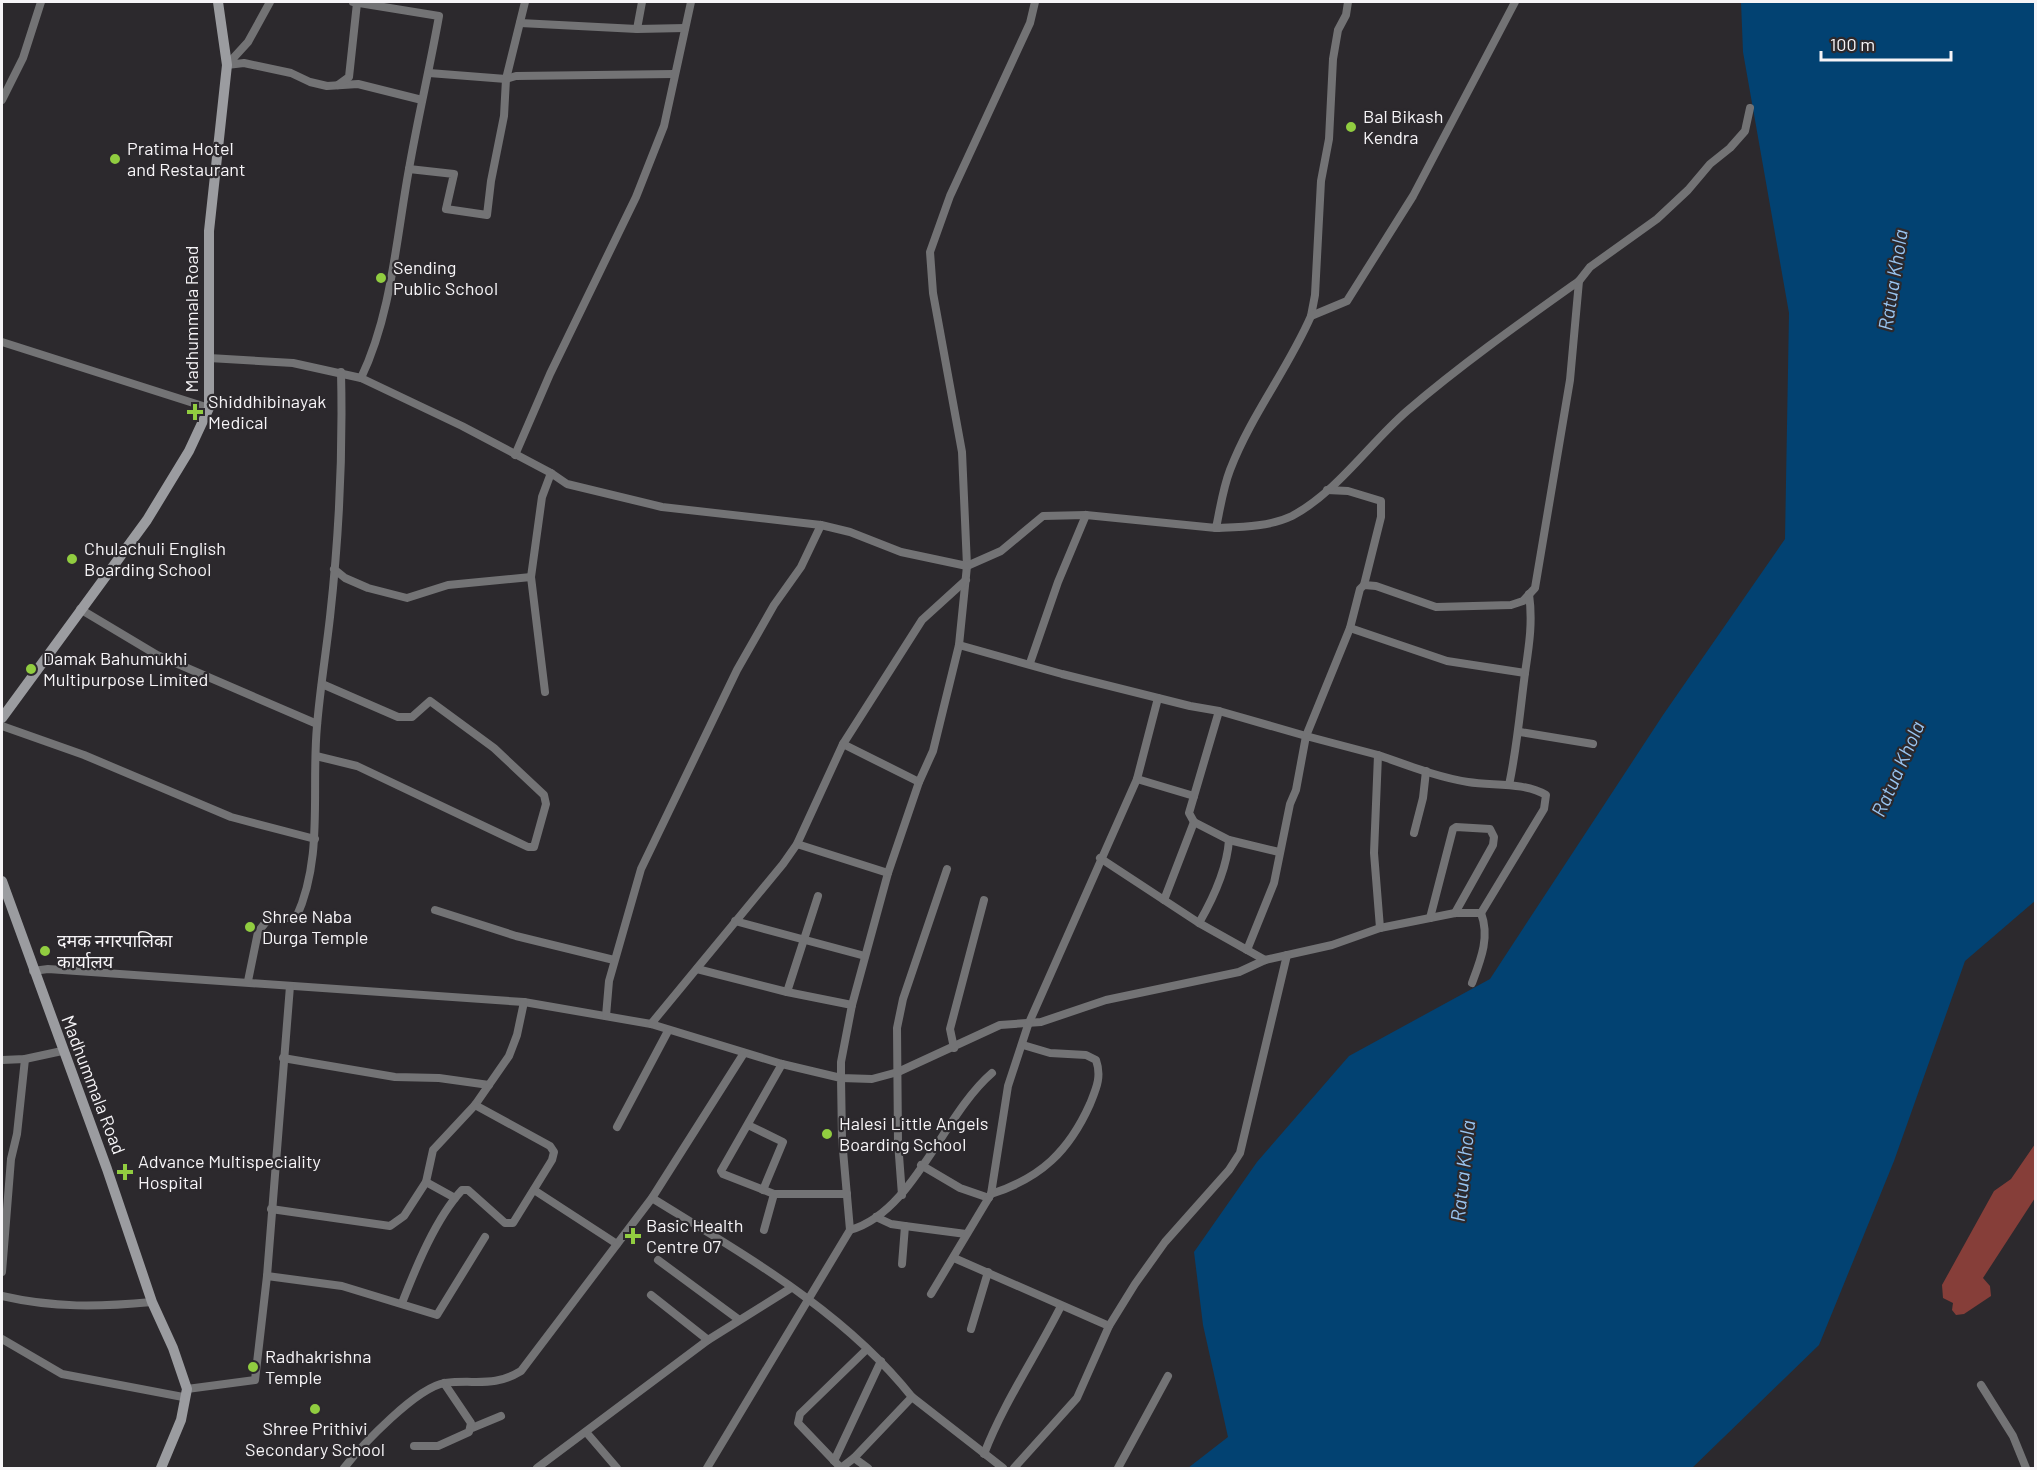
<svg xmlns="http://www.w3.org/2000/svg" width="2037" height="1470" font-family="Barlow,'Noto Sans Devanagari',sans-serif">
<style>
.forest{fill:#863e39}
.water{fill:#024272}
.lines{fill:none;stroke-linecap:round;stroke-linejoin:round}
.street{stroke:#737375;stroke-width:8}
.secondary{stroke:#9b9ca0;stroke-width:10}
.poi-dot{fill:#91cd40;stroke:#2c292d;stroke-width:2}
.labels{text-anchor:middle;stroke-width:4.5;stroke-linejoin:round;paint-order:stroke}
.poi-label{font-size:18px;fill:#f6f4f7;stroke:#2c292d;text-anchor:start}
.street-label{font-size:18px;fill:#f6f4f7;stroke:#2c292d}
.water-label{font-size:20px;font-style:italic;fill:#99c5f1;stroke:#2c292d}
</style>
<rect width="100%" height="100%" fill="#2c292d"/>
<path class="forest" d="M 2035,1144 L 2035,1198 L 1983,1278 L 1990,1286 L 1991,1296 L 1964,1314 L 1956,1315 L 1952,1310 L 1953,1303 L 1943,1298 L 1942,1285 L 1994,1191 L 2011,1179 Z"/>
<path class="water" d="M 1741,2 L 2035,2 L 2035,901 L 1965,961 L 1894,1161 L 1819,1345 L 1692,1468 L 1188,1468 L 1228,1437 L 1203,1325 L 1194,1252 L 1257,1162 L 1349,1056 L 1490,979 L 1663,715 L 1785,539 L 1789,313 L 1743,52 Z"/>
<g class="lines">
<g class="street">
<path d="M 270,2 L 248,42 L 227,65 L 244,63 L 291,73 L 310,82 L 327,86 L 358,84 L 422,100"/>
<path d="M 353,2 L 439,16 C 430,67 418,117 409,169 C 396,239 392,313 361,378"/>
<path d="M 1035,2 L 1030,23 L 950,196 L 930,252 L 933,293 L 962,452 L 967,566 L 959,645 L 933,751 L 919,782 L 888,873 L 852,1005 L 841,1062 L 841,1078 L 872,1079 L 898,1072 L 1000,1025 L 1041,1022 L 1106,1000 L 1239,972 L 1265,960 L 1332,945 L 1380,928 L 1455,913 L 1481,913"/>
<path d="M 520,23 L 637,29 L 685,28"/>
<path d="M 637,29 L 642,2"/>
<path d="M 429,73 L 506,79 L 516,76 L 674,74"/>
<path d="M 338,85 L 349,77 L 357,3"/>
<path d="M 2,100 L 23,58 L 41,2"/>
<path d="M 409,169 L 454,174 L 446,209 L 487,215 L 491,181 L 504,116 L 506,79 L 525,2"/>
<path d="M 1311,316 L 1315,295 L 1321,181 L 1329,139 L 1333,59 L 1338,30 L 1346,15 L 1348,2"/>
<path d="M 2,342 L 209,408"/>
<path d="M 209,358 L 293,363 L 361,378 L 462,426 L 551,473 L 567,484 L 662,507 L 821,525 L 850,532 L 901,552 L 967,566 L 1001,551 L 1043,516 L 1086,515 L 1216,528 C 1220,509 1223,488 1230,470 C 1251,415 1288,369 1311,316 L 1347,301 L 1413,196 L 1515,2"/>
<path d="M 515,455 L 550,374 L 636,197 L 664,126 L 691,2"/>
<path d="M 1327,490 L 1348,491 L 1381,501 L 1381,517 L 1364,585"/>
<path d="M 1216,528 C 1241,527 1269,527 1292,516 C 1337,492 1369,444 1407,411 C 1462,364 1520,323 1579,281"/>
<path d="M 334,569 L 345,578 L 368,588 L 407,598 L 448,585 L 531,577"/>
<path d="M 80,609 L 157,655 L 317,724"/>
<path d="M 1350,628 L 1447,661 L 1525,673"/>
<path d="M 959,645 L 1062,674 L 1190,706 L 1219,711 L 1306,736 L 1350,628 L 1360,589 L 1364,585 L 1376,586 L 1436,607 L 1511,605 L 1523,601 L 1535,588 L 1570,380 L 1579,281 L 1590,267 L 1657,219 L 1688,190 L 1710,164 L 1730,148 L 1745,131 L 1750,108"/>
<path d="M 1030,663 L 1058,582 L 1086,515"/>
<path d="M 545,692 L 531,577 L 542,497 L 551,473"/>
<path d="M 2,726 L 84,755 L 231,817 L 315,839"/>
<path d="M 1520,732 L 1593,744"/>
<path d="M 843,744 L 919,782"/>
<path d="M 1378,755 C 1407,765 1437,777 1468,782 C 1493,786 1524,782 1546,795 L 1544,809 L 1481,913"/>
<path d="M 316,756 L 357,766 L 528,847 L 534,847 L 546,804 L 544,795 L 494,748 L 430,701 L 412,717 L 398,717 L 322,684"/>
<path d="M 1137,779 L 1194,796"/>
<path d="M 1509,785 C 1517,748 1520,711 1525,673 C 1529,646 1533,622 1529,594"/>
<path d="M 1414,833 L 1423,798 L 1426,771"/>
<path d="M 1229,840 L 1279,852"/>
<path d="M 797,844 L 888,873"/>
<path d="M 1100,858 L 1199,923 L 1265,960"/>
<path d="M 1164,900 L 1194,822"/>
<path d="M 435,910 L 516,936 L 614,960"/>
<path d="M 1430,918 L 1453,829 L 1456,827 L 1490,829 L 1494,837 L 1493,845 L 1455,913"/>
<path d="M 735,921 L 865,956"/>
<path d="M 1199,923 C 1214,897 1227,869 1229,840 L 1194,822 L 1189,813 L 1219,711"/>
<path d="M 1247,950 L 1274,883 L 1290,804 L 1296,790 L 1306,736 L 1378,755 L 1374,853 L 1380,928"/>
<path d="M 697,969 L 787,992 L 852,1005"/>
<path d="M 33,971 L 48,969 L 524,1002 L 651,1024 L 782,1064 L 841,1078 L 842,1139 L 850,1230 L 707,1468"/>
<path d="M 248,981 L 258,932 L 269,918 L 296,918 C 324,858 311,790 317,726 C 320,689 326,653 330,617 C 339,536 343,454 341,372"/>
<path d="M 1472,983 C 1481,959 1490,937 1481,913"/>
<path d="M 787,992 L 818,896"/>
<path d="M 606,1016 L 609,981 L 641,869 L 737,670 L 774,605 L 801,567 L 821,525"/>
<path d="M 651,1024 L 783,864 L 797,844 L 843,744 L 922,620 L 966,580"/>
<path d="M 954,1048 L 950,1029 L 984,900"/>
<path d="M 283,1058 L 395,1077 L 439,1078 L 489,1085"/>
<path d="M 2,1060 L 25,1059 L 62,1051"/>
<path d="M 782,1064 L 721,1171 L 723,1174 L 774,1194 L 847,1194"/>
<path d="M 748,1125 L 783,1142 L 763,1190"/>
<path d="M 617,1127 L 668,1031"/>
<path d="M 921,1165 L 960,1188 L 989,1198"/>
<path d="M 426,1182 L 455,1198"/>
<path d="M 534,1190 L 617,1244"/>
<path d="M 991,1194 C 1041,1178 1069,1151 1090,1104 C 1096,1089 1102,1077 1096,1060 L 1086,1055 L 1050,1053 L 1023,1045"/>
<path d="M 902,1195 L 898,1142 L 897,1028 L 903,999 L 947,869"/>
<path d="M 652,1198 C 744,1255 844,1311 912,1397 L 854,1458 L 841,1468"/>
<path d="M 271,1209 L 390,1226 L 404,1216 L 426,1182 L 433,1150 L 475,1105 L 509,1056 L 517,1035 L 524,1002"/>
<path d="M 876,1217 L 891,1224 L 905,1226 L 902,1264"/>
<path d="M 905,1226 L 966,1234"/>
<path d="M 764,1230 L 774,1194"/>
<path d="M 850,1230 C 913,1213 943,1115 992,1073"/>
<path d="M 954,1258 L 1109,1326"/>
<path d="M 658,1260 L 738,1319"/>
<path d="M 2,1272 L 11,1159 L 17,1134 L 25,1059"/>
<path d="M 267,1276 L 342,1286 L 437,1315 L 485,1237"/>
<path d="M 931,1294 L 991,1194 L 1008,1086 L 1028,1025 L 1137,779 L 1158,698"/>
<path d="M 651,1295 L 708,1340"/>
<path d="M 2,1296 C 54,1308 99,1307 152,1302"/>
<path d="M 402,1303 C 416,1267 436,1218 462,1190 L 468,1190 L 505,1223 L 513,1223 L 552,1160 L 554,1152 L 550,1146 L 475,1105"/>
<path d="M 971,1329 L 988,1272"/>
<path d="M 2,1339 L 62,1374 L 183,1397"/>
<path d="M 1981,1385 L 2013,1436 L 2026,1468"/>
<path d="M 187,1389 L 255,1380 L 267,1276 L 290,986"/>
<path d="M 912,1397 L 1003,1468"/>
<path d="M 472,1428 L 501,1416"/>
<path d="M 586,1432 L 617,1468"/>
<path d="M 414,1446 L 438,1446 L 469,1432 L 471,1423 L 444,1383"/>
<path d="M 984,1454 C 1004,1402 1036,1356 1061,1306"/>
<path d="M 854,1458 L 868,1468"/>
<path d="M 834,1461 L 881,1361"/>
<path d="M 344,1468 C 362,1445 417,1387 445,1383 C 475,1379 493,1388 521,1371 L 652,1198 L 744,1053"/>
<path d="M 537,1468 L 708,1340 L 791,1288"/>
<path d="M 841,1468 L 798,1423 L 800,1414 L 867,1349"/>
<path d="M 1014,1468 L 1077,1398 L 1109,1326 L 1135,1284 L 1165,1242 L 1229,1170 L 1240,1153 L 1287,955"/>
<path d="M 1118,1468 L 1168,1376"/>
</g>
<g class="secondary">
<path d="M 2,718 L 147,520 L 189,451 L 209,408 L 209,231 L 227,65 L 218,2"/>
<path d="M 2,881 L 107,1169 L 152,1302 L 173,1348 L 187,1389 L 181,1420 L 161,1468"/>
</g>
</g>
<g class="poi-dot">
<circle cx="1351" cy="127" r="6"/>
<circle cx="115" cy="159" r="6"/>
<circle cx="381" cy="278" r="6"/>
<path d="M192 403h6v6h6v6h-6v6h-6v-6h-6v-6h6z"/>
<circle cx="72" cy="559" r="6"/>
<circle cx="31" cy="669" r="6"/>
<circle cx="250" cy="927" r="6"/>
<circle cx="45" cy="951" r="6"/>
<circle cx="827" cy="1134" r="6"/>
<path d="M122 1163h6v6h6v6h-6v6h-6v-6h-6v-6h6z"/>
<path d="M630 1227h6v6h6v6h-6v6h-6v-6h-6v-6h6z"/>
<circle cx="253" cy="1367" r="6"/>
<circle cx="315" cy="1409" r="6"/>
</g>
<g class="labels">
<g class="poi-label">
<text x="1363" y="123">Bal Bikash<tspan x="1363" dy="21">Kendra</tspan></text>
<text x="127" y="155">Pratima Hotel<tspan x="127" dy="21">and Restaurant</tspan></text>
<text x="393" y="274">Sending<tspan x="393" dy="21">Public School</tspan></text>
<text x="208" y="408">Shiddhibinayak<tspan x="208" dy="21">Medical</tspan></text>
<text x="84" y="555">Chulachuli English<tspan x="84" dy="21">Boarding School</tspan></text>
<text x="43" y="665">Damak Bahumukhi<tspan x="43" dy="21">Multipurpose Limited</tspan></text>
<text x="262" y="923">Shree Naba<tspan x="262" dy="21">Durga Temple</tspan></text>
<text x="57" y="947">दमक नगरपालिका<tspan x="57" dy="21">कार्यालय</tspan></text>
<text x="839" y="1130">Halesi Little Angels<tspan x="839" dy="21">Boarding School</tspan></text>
<text x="138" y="1168">Advance Multispeciality<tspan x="138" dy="21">Hospital</tspan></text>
<text x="646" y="1232">Basic Health<tspan x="646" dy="21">Centre 07</tspan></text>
<text x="265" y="1363">Radhakrishna<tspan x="265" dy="21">Temple</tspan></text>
<text x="315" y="1435" text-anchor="middle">Shree Prithivi<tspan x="315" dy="21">Secondary School</tspan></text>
</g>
<g class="street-label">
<text transform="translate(192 319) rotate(-90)" y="6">Madhummala Road</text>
<text transform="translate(93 1085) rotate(69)" y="6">Madhummala Road</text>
</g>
<g class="water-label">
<text transform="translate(1893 280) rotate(-81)" y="7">Ratua Khola</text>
<text transform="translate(1898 769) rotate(-66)" y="7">Ratua Khola</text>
<text transform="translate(1463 1171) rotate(-84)" y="7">Ratua Khola</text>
</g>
</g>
<rect width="2037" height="1470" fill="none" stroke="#f6f4f7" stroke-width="6"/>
<path d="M1821 51v9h130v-9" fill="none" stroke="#f6f4f7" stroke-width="3"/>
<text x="1830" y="51" font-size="18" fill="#f6f4f7" stroke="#2c292d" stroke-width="4.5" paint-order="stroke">100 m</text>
</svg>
